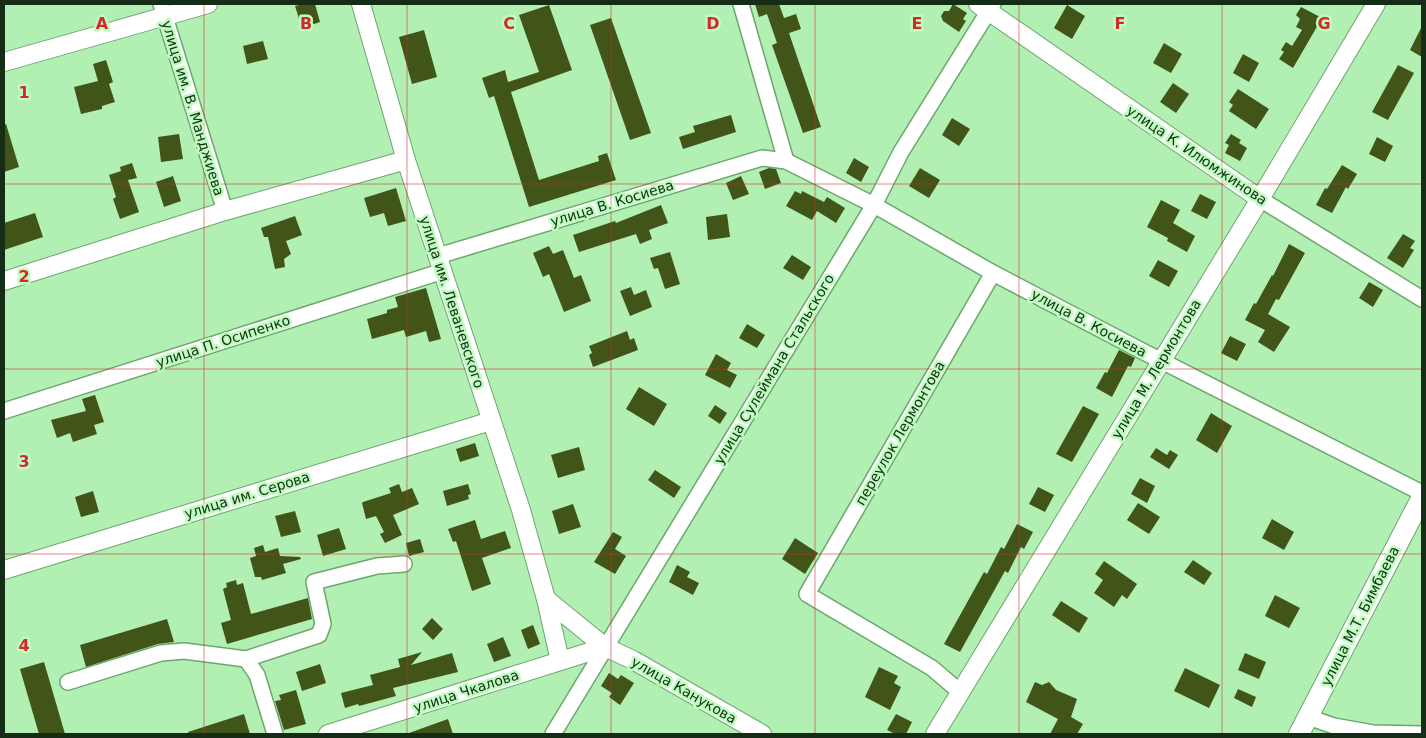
<svg xmlns="http://www.w3.org/2000/svg" width="1426" height="738" font-family="'DejaVu Sans',sans-serif">
<style>
.building{fill:#425519}
.lines{fill:none;stroke-linecap:round;stroke-linejoin:round}
.minor-casing{stroke:#6ca76e;stroke-width:18}
.tertiary-casing{stroke:#6ca76e;stroke-width:20}
.secondary-casing{stroke:#6ca76e;stroke-width:22}
.minor{stroke:#fff;stroke-width:15}
.tertiary{stroke:#fff;stroke-width:18}
.secondary{stroke:#fff;stroke-width:20}
.grid{fill:none;stroke:#d62828;stroke-width:1;stroke-opacity:0.55}
.labels{text-anchor:middle;stroke-width:5;stroke-linejoin:round;paint-order:stroke}
.street-label{font-size:14px;fill:#152d16;stroke:#befdbf}
.grid-label{font-size:16px;text-anchor:middle;font-weight:bold;fill:#d62828;stroke:#befdbf;stroke-width:5;stroke-linejoin:round;paint-order:stroke}
</style>
<rect width="100%" height="100%" fill="#b1efb3"/>
<g class="building">
<path d="M 303,4 L 315,4 L 320,22 L 302,28 L 295,6 Z"/>
<path d="M 755,4 L 779,4 L 784,18 L 796,14 L 801,29 L 789,33 L 821,127 L 803,133 L 772,45 L 777,43 L 767,14 L 759,17 Z"/>
<path d="M 953,4 L 967,13 L 963,19 L 966,21 L 959,32 L 943,21 L 941,16 L 944,11 L 949,11 Z"/>
<path d="M 549,5 L 572,70 L 511,92 L 539,180 L 599,161 L 598,156 L 607,153 L 616,180 L 529,207 L 494,96 L 489,98 L 482,78 L 505,70 L 508,82 L 539,72 L 519,15 Z"/>
<path d="M 1067,5 L 1085,16 L 1072,39 L 1054,28 Z"/>
<path d="M 1301,7 L 1322,18 L 1293,68 L 1279,59 L 1284,52 L 1281,50 L 1286,42 L 1292,46 L 1302,30 L 1296,27 L 1300,19 L 1296,15 Z"/>
<path d="M 611,18 L 651,133 L 630,140 L 590,25 Z"/>
<path d="M 1422,26 L 1422,57 L 1410,50 Z"/>
<path d="M 424,30 L 437,77 L 412,84 L 399,37 Z"/>
<path d="M 263,41 L 268,59 L 247,64 L 243,46 Z"/>
<path d="M 1164,43 L 1182,54 L 1171,73 L 1153,63 Z"/>
<path d="M 1243,54 L 1259,63 L 1249,82 L 1233,73 Z"/>
<path d="M 106,60 L 113,82 L 109,84 L 115,102 L 102,106 L 102,109 L 81,114 L 74,87 L 98,81 L 93,64 Z"/>
<path d="M 1398,65 L 1414,73 L 1388,120 L 1372,112 Z"/>
<path d="M 1173,83 L 1189,94 L 1176,113 L 1160,102 Z"/>
<path d="M 1238,89 L 1269,109 L 1256,129 L 1229,111 L 1233,105 L 1229,102 Z"/>
<path d="M 731,115 L 736,132 L 683,149 L 679,137 L 695,132 L 693,126 Z"/>
<path d="M 952,118 L 970,129 L 959,146 L 942,135 Z"/>
<path d="M 6,124 L 19,167 L 4,172 L 4,125 Z"/>
<path d="M 179,134 L 183,159 L 161,162 L 158,137 Z"/>
<path d="M 1231,134 L 1241,140 L 1239,143 L 1247,148 L 1240,161 L 1225,153 L 1229,145 L 1225,143 Z"/>
<path d="M 1377,137 L 1393,146 L 1385,162 L 1369,154 Z"/>
<path d="M 854,158 L 869,167 L 861,182 L 846,173 Z"/>
<path d="M 132,163 L 137,178 L 128,180 L 139,212 L 120,219 L 113,199 L 116,197 L 109,175 L 121,171 L 120,167 Z"/>
<path d="M 1342,165 L 1357,174 L 1348,189 L 1346,187 L 1332,213 L 1316,205 L 1325,188 L 1327,189 Z"/>
<path d="M 769,168 L 776,169 L 781,183 L 765,189 L 759,172 Z"/>
<path d="M 920,168 L 940,180 L 929,198 L 909,186 Z"/>
<path d="M 173,176 L 181,201 L 164,207 L 156,182 Z"/>
<path d="M 741,176 L 749,194 L 733,200 L 726,183 Z"/>
<path d="M 396,188 L 406,221 L 388,226 L 384,213 L 370,217 L 364,198 Z"/>
<path d="M 795,191 L 801,194 L 802,191 L 824,202 L 827,197 L 845,208 L 836,223 L 817,211 L 812,220 L 786,206 Z"/>
<path d="M 1200,194 L 1216,202 L 1207,219 L 1191,211 Z"/>
<path d="M 1161,200 L 1180,210 L 1173,223 L 1195,236 L 1187,252 L 1167,241 L 1168,238 L 1147,227 Z"/>
<path d="M 661,205 L 668,223 L 649,230 L 652,239 L 640,244 L 636,234 L 579,252 L 573,235 L 615,221 L 616,223 Z"/>
<path d="M 35,213 L 43,237 L 4,250 L 4,223 Z"/>
<path d="M 727,214 L 730,237 L 708,240 L 706,217 Z"/>
<path d="M 295,216 L 302,235 L 286,241 L 291,254 L 284,259 L 285,267 L 275,269 L 268,237 L 264,237 L 261,228 Z"/>
<path d="M 1403,234 L 1415,241 L 1410,248 L 1414,250 L 1403,268 L 1387,258 Z"/>
<path d="M 1289,244 L 1305,253 L 1279,300 L 1276,299 L 1268,314 L 1290,327 L 1274,352 L 1258,342 L 1265,330 L 1245,320 L 1254,303 L 1256,304 L 1272,275 L 1273,276 Z"/>
<path d="M 549,246 L 553,254 L 563,250 L 574,278 L 581,275 L 591,301 L 564,312 L 549,274 L 543,277 L 533,253 Z"/>
<path d="M 670,252 L 680,284 L 665,289 L 658,268 L 654,269 L 650,258 Z"/>
<path d="M 792,255 L 811,267 L 803,280 L 783,268 Z"/>
<path d="M 1158,260 L 1178,271 L 1169,287 L 1149,276 Z"/>
<path d="M 1369,282 L 1383,290 L 1373,307 L 1359,298 Z"/>
<path d="M 631,287 L 634,295 L 646,290 L 652,307 L 630,316 L 620,291 Z"/>
<path d="M 426,288 L 441,339 L 429,342 L 426,331 L 406,337 L 404,330 L 372,339 L 367,319 L 387,313 L 387,310 L 398,307 L 395,297 Z"/>
<path d="M 747,324 L 765,335 L 757,348 L 739,338 Z"/>
<path d="M 627,331 L 630,340 L 634,338 L 638,350 L 593,367 L 589,355 L 592,353 L 589,346 Z"/>
<path d="M 1230,336 L 1246,344 L 1237,361 L 1221,353 Z"/>
<path d="M 1119,350 L 1135,358 L 1131,367 L 1128,366 L 1112,397 L 1096,388 L 1105,372 L 1107,373 Z"/>
<path d="M 716,354 L 731,363 L 727,370 L 737,375 L 730,388 L 705,375 Z"/>
<path d="M 639,387 L 667,404 L 654,426 L 626,409 Z"/>
<path d="M 95,395 L 104,422 L 94,425 L 97,434 L 73,442 L 70,433 L 57,438 L 51,420 L 86,411 L 82,399 Z"/>
<path d="M 715,405 L 727,413 L 720,424 L 708,416 Z"/>
<path d="M 1083,406 L 1099,414 L 1072,462 L 1056,454 Z"/>
<path d="M 1211,413 L 1232,426 L 1217,453 L 1196,440 Z"/>
<path d="M 475,443 L 479,456 L 460,462 L 456,449 Z"/>
<path d="M 579,447 L 585,470 L 558,478 L 551,455 Z"/>
<path d="M 1156,448 L 1167,455 L 1170,450 L 1178,455 L 1169,469 L 1150,457 Z"/>
<path d="M 655,470 L 681,487 L 674,498 L 648,480 Z"/>
<path d="M 1140,478 L 1155,486 L 1147,503 L 1131,494 Z"/>
<path d="M 399,484 L 402,492 L 412,488 L 419,504 L 393,515 L 402,535 L 385,543 L 380,534 L 384,532 L 376,516 L 366,519 L 362,503 L 363,502 L 391,493 L 389,488 Z"/>
<path d="M 468,484 L 471,494 L 468,495 L 469,499 L 447,506 L 443,491 Z"/>
<path d="M 1038,487 L 1054,495 L 1045,512 L 1029,504 Z"/>
<path d="M 93,491 L 99,512 L 81,517 L 75,497 Z"/>
<path d="M 1138,503 L 1160,517 L 1149,534 L 1127,520 Z"/>
<path d="M 573,504 L 581,527 L 559,534 L 552,511 Z"/>
<path d="M 295,511 L 301,532 L 281,537 L 275,516 Z"/>
<path d="M 1272,519 L 1294,532 L 1284,550 L 1262,538 Z"/>
<path d="M 475,520 L 481,539 L 505,531 L 511,548 L 482,558 L 491,584 L 472,591 L 456,541 L 453,542 L 448,529 Z"/>
<path d="M 1017,524 L 1033,532 L 1024,549 L 1021,547 L 1008,573 L 1005,571 L 960,652 L 944,644 L 984,572 L 987,574 L 1001,547 L 1004,549 Z"/>
<path d="M 339,528 L 346,549 L 323,556 L 317,535 Z"/>
<path d="M 613,532 L 622,537 L 615,549 L 626,556 L 615,574 L 594,562 Z"/>
<path d="M 795,538 L 818,553 L 805,574 L 782,559 Z"/>
<path d="M 420,539 L 424,552 L 409,556 L 406,543 Z"/>
<path d="M 263,545 L 265,552 L 278,548 L 280,556 L 300,557 L 301,559 L 283,564 L 286,573 L 262,580 L 261,577 L 255,577 L 250,558 L 256,556 L 254,548 Z"/>
<path d="M 1193,560 L 1212,573 L 1204,585 L 1184,572 Z"/>
<path d="M 1104,561 L 1137,584 L 1127,599 L 1122,595 L 1114,607 L 1094,593 L 1103,580 L 1095,574 Z"/>
<path d="M 677,565 L 690,572 L 687,577 L 699,583 L 693,595 L 669,582 Z"/>
<path d="M 236,580 L 237,585 L 243,583 L 251,614 L 308,598 L 312,619 L 227,644 L 221,623 L 231,620 L 223,589 L 227,587 L 226,583 Z"/>
<path d="M 1275,595 L 1300,608 L 1289,628 L 1265,616 Z"/>
<path d="M 1061,601 L 1088,618 L 1079,633 L 1052,615 Z"/>
<path d="M 432,618 L 443,629 L 433,640 L 422,629 Z"/>
<path d="M 167,619 L 174,642 L 158,644 L 86,667 L 80,645 Z"/>
<path d="M 533,625 L 540,644 L 528,649 L 521,630 Z"/>
<path d="M 503,637 L 511,656 L 494,662 L 487,644 Z"/>
<path d="M 422,652 L 411,665 L 452,653 L 458,672 L 393,688 L 396,696 L 359,706 L 358,704 L 345,708 L 341,693 L 373,685 L 370,675 L 400,667 L 398,659 Z"/>
<path d="M 1245,653 L 1266,662 L 1259,679 L 1238,670 Z"/>
<path d="M 44,662 L 65,734 L 39,734 L 20,669 Z"/>
<path d="M 320,664 L 326,683 L 302,691 L 296,672 Z"/>
<path d="M 879,667 L 898,676 L 894,683 L 901,687 L 890,710 L 865,697 Z"/>
<path d="M 1185,668 L 1220,685 L 1209,708 L 1174,691 Z"/>
<path d="M 609,673 L 618,679 L 621,675 L 634,683 L 620,705 L 609,697 L 612,693 L 601,686 Z"/>
<path d="M 1035,682 L 1042,685 L 1049,682 L 1056,690 L 1077,699 L 1071,717 L 1083,724 L 1077,734 L 1050,734 L 1058,719 L 1026,702 Z"/>
<path d="M 1238,689 L 1256,697 L 1252,707 L 1234,698 Z"/>
<path d="M 296,690 L 306,724 L 284,730 L 275,701 L 281,700 L 279,695 Z"/>
<path d="M 244,714 L 250,734 L 188,734 L 188,732 Z"/>
<path d="M 896,714 L 912,722 L 906,734 L 895,734 L 887,730 Z"/>
<path d="M 448,719 L 453,734 L 409,734 L 409,733 Z"/>
</g>
<g class="lines">
<g class="minor-casing">
<g id="minor">
<path d="M 161,4 L 225,211"/>
<path d="M 741,4 L 786,161"/>
<path d="M 1260,199 L 1422,299"/>
<path d="M 438,256 L 762,158 L 786,161 L 874,205 L 993,273 L 1142,351 L 1422,493"/>
<path d="M 4,411 L 443,271"/>
<path d="M 246,659 L 257,675 L 275,734"/>
<path d="M 68,682 L 161,653 L 184,651 L 246,659 L 319,635 L 323,624 L 314,582 L 377,566 L 404,564"/>
<path d="M 960,692 L 932,668 L 807,594 L 993,273"/>
<path d="M 1308,717 L 1334,726 L 1373,733 L 1422,734"/>
<path d="M 553,734 L 874,205 L 901,152 L 993,4"/>
</g>
</g>
<g class="tertiary-casing">
<g id="tertiary">
<path d="M 361,4 L 406,160 L 521,510 L 546,599 L 560,661"/>
<path d="M 978,4 L 1260,199"/>
<path d="M 4,62 L 208,4"/>
<path d="M 4,281 L 225,211 L 406,160"/>
<path d="M 4,570 L 491,421"/>
<path d="M 546,599 L 605,647 L 633,660 L 762,734"/>
<path d="M 328,734 L 605,647"/>
<path d="M 935,734 L 1260,199 L 1376,4"/>
</g>
</g>
<g class="secondary-casing">
<path id="secondary" d="M 1299,734 L 1422,497"/>
</g>
<use href="#minor" class="minor"/>
<use href="#tertiary" class="tertiary"/>
<use href="#secondary" class="secondary"/>
</g>
<path class="grid" d="M 204,4 L 204,734M 407,4 L 407,734M 611,4 L 611,734M 815,4 L 815,734M 1019,4 L 1019,734M 1222,4 L 1222,734M 4,184 L 1422,184M 4,369 L 1422,369M 4,554 L 1422,554"/>
<g class="labels">
<g class="street-label">
<text transform="translate(193 108) rotate(73)" y="5">улица им. В. Манджиева</text>
<text transform="translate(1197 155) rotate(34)" y="5">улица К. Илюмжинова</text>
<text transform="translate(612 203) rotate(-17)" y="5">улица В. Косиева</text>
<text transform="translate(452 302) rotate(72)" y="5">улица им. Леваневского</text>
<text transform="translate(1089 323) rotate(28)" y="5">улица В. Косиева</text>
<text transform="translate(223 341) rotate(-18)" y="5">улица П. Осипенко</text>
<text transform="translate(774 369) rotate(-59)" y="5">улица Сулеймана Стальского</text>
<text transform="translate(1156 369) rotate(-59)" y="5">улица М. Лермонтова</text>
<text transform="translate(900 433) rotate(-60)" y="5">переулок Лермонтова</text>
<text transform="translate(247 495) rotate(-17)" y="5">улица им. Серова</text>
<text transform="translate(1360 616) rotate(-63)" y="5">улица М.Т. Бимбаева</text>
<text transform="translate(684 690) rotate(30)" y="5">улица Канукова</text>
<text transform="translate(466 691) rotate(-18)" y="5">улица Чкалова</text>
</g>
</g>
<g class="grid-label">
<text x="102" y="29">A</text>
<text x="306" y="29">B</text>
<text x="509" y="29">C</text>
<text x="713" y="29">D</text>
<text x="917" y="29">E</text>
<text x="1120" y="29">F</text>
<text x="1324" y="29">G</text>
<text x="24" y="98">1</text>
<text x="24" y="282">2</text>
<text x="24" y="467">3</text>
<text x="24" y="651">4</text>
</g>
<rect width="1426" height="738" fill="none" stroke="#152d16" stroke-width="10"/>
</svg>
